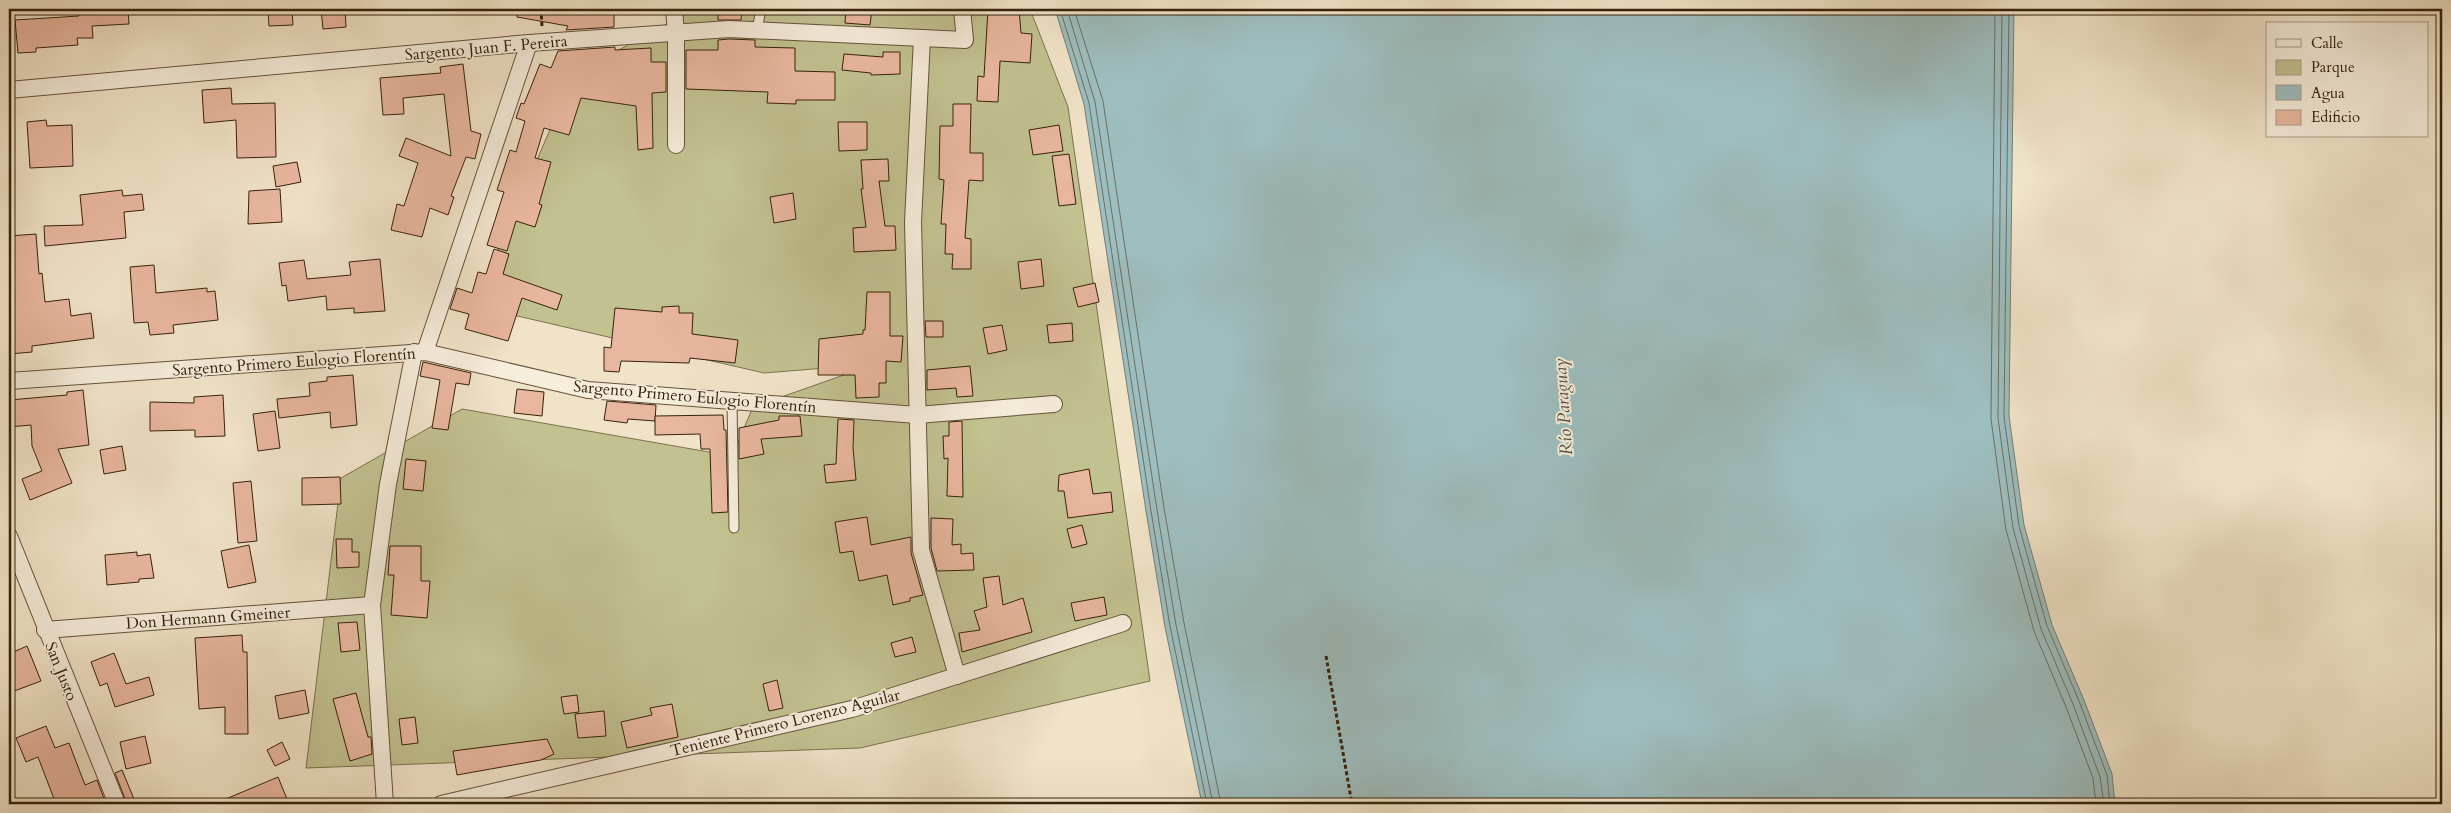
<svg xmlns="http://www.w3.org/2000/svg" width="2451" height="813" font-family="Cardo,serif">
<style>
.green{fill:#c2c190;stroke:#7c724e}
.water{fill:#9dbdbe;stroke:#747f76}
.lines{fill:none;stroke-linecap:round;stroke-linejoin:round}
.shore{stroke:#6a7064;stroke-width:1}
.building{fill:#e9b79f;stroke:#36220b}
.service-casing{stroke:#65523a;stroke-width:11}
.minor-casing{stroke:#65523a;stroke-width:18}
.path{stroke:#36220b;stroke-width:3;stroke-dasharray:4 2.5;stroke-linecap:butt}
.service{stroke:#f6eddb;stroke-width:9}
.minor{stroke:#f6eddb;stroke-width:16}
.labels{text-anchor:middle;stroke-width:4;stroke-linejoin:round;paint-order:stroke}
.street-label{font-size:16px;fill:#36220b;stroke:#f6eddb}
.water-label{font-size:18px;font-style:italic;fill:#555041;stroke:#f6eddb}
</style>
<rect width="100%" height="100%" fill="#f1e3c8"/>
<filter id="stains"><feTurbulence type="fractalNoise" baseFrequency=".004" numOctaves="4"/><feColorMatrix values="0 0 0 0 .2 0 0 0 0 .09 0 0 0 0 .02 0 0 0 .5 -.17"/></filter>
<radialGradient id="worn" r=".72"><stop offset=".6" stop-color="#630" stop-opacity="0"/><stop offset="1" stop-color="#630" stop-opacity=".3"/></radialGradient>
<path class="green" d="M 695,9 L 1030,9 L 1068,107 L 1150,681 L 860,748 L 306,768 L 341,478 L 462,409 L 732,456 L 753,407 L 875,364 L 764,373 L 474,306 L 574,74 Z"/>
<path class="water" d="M 1055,9 L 2014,9 L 2009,416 L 2024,525 L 2052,625 L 2084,700 L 2112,774 L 2115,804 L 1202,804 L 1165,627 L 1146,511 L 1084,104 Z"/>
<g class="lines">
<g class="shore">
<path d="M 1060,9 L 1089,103 L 1151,511 L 1170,626 L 1207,804"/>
<path d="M 1067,9 L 1095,102 L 1157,510 L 1176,625 L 1213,804"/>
<path d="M 1074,9 L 1103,101 L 1164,508 L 1184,623 L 1221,804"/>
<path d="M 1995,9 L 1991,419 L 2006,530 L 2034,631 L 2066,707 L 2093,778 L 2096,804"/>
<path d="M 2002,9 L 1998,418 L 2013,528 L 2041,629 L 2073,704 L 2100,777 L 2104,804"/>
<path d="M 2009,9 L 2004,417 L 2019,526 L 2047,626 L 2079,701 L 2107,775 L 2110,804"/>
</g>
</g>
<g class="building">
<path d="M 78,9 L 128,9 L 129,24 L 92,26 L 93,38 L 77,38 L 78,45 L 36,48 L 36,52 L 18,53 L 15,20 L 79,16 Z"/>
<path d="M 268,9 L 292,9 L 293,25 L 269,26 Z"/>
<path d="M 321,9 L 345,9 L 346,27 L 323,29 Z"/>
<path d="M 517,9 L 614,9 L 614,27 L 566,30 L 568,26 L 517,17 Z"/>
<path d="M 718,9 L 742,9 L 741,20 L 718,20 Z"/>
<path d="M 846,9 L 872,9 L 870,25 L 845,23 Z"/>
<path d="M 988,9 L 1019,9 L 1021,33 L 1032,34 L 1030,63 L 1000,61 L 998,102 L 977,101 L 978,76 L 984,77 Z"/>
<path d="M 729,39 L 755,40 L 755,47 L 795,48 L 795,71 L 835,72 L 835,100 L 796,100 L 796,104 L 767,103 L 768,92 L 686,89 L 686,50 L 718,50 L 718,40 Z"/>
<path d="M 615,47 L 615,50 L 651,48 L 651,62 L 666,62 L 666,92 L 652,93 L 653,148 L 638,150 L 636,106 L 581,98 L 569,135 L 544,128 L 535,158 L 551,162 L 539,204 L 542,205 L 535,227 L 516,221 L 507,251 L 487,245 L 504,192 L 497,190 L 510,150 L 516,152 L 525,121 L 516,118 L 521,103 L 524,104 L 540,64 L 551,68 L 558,51 Z"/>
<path d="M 883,52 L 900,52 L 900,74 L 871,75 L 871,73 L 842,70 L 844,54 L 883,57 Z"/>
<path d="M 463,64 L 471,131 L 481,134 L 475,159 L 466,157 L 451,196 L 454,197 L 448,215 L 430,208 L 422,237 L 391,230 L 397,204 L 404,206 L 418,163 L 399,156 L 406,138 L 451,156 L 444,94 L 403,98 L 404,114 L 383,115 L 380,78 L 441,73 L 440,67 Z"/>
<path d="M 231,88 L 232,104 L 275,103 L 276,157 L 237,158 L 236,120 L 204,123 L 202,90 Z"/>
<path d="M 953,104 L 971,104 L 970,153 L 983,153 L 983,181 L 969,180 L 965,238 L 971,239 L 971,269 L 952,269 L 953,254 L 945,254 L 946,224 L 941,224 L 944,180 L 939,179 L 940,126 L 953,126 Z"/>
<path d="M 46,120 L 47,126 L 72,125 L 73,166 L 30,168 L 27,122 Z"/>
<path d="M 838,122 L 867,122 L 867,150 L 839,151 Z"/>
<path d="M 1059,125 L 1063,151 L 1033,155 L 1029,130 Z"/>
<path d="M 1069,154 L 1076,204 L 1059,206 L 1052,156 Z"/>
<path d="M 888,159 L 889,181 L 879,181 L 885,226 L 895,226 L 896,250 L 854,252 L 853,228 L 866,227 L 861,189 L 863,189 L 861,160 Z"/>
<path d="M 297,162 L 301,182 L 276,187 L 273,166 Z"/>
<path d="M 280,189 L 282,222 L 248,224 L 249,191 Z"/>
<path d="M 122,190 L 123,196 L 142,194 L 144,210 L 124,212 L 126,238 L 45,246 L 44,226 L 83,225 L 80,195 Z"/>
<path d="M 793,193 L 796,219 L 774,223 L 770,197 Z"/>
<path d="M 36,234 L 39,274 L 42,273 L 45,302 L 69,299 L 71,316 L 91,313 L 94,338 L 32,346 L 32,352 L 9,354 L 9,236 Z"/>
<path d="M 494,249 L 509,254 L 503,274 L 562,295 L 557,310 L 522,298 L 508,341 L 465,329 L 469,314 L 450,309 L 457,288 L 472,293 L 478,272 L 486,274 Z"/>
<path d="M 380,259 L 385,311 L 354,313 L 354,308 L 327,310 L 326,296 L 288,301 L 286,285 L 282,286 L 279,263 L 304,260 L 307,279 L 351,275 L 349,262 Z"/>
<path d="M 1041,259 L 1044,286 L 1021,289 L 1018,262 Z"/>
<path d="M 154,265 L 156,293 L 207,288 L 207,292 L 215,291 L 218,320 L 173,325 L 174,333 L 150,335 L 148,322 L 134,323 L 130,267 Z"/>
<path d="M 1095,283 L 1099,302 L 1078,307 L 1073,288 Z"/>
<path d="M 867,292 L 890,292 L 890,336 L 903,336 L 901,362 L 886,361 L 886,383 L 879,383 L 879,397 L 856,398 L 855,375 L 818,375 L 819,339 L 863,334 L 863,330 L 865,330 Z"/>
<path d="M 679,306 L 679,313 L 693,313 L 692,334 L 738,340 L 735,363 L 690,358 L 689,363 L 621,361 L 619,372 L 604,371 L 604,347 L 611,348 L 615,308 L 662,312 L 662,307 Z"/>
<path d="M 925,321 L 943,321 L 943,337 L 926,337 Z"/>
<path d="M 1072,323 L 1073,341 L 1049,343 L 1047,325 Z"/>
<path d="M 1002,325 L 1007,350 L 988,354 L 983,328 Z"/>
<path d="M 423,362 L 471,373 L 469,385 L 456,383 L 448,430 L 432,428 L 440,380 L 420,376 Z"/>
<path d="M 970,366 L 973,396 L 957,397 L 956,388 L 927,390 L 927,370 Z"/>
<path d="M 353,375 L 357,425 L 331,428 L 330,412 L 279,418 L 277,399 L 310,396 L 309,383 L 327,381 L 327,377 Z"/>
<path d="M 517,389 L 544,392 L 542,416 L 514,413 Z"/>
<path d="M 83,390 L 89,445 L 58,449 L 72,483 L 30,500 L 22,479 L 42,471 L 32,446 L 31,425 L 9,427 L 9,400 L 67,395 L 67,392 Z"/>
<path d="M 223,395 L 225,436 L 195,437 L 195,430 L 150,431 L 150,402 L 194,403 L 194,397 Z"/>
<path d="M 607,401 L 656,405 L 655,421 L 628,419 L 627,423 L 604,420 Z"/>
<path d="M 275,411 L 280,448 L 258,451 L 253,414 Z"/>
<path d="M 723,415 L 724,430 L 726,430 L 728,512 L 712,513 L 710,449 L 701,449 L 700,434 L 655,435 L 655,416 Z"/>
<path d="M 779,416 L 800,416 L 802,436 L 761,439 L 764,454 L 739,459 L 739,428 L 779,420 Z"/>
<path d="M 838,419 L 854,420 L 853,448 L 856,480 L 826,483 L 824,465 L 836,464 Z"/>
<path d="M 962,421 L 963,497 L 947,496 L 948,458 L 944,459 L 943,436 L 949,436 L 949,422 Z"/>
<path d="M 122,446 L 126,470 L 104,474 L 100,450 Z"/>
<path d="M 406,459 L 426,461 L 423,491 L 403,489 Z"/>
<path d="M 1089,469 L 1093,494 L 1111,492 L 1113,512 L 1068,518 L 1064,491 L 1058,491 L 1059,475 Z"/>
<path d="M 340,477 L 341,504 L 302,505 L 302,478 Z"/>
<path d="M 251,481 L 257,541 L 238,543 L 233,483 Z"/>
<path d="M 867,517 L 871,545 L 911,537 L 911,553 L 923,595 L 910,598 L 910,601 L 893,605 L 887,575 L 859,581 L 853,551 L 840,553 L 835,522 Z"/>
<path d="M 931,518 L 953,519 L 952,545 L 961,544 L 961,554 L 973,553 L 974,570 L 937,571 L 931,548 Z"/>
<path d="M 1082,525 L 1087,544 L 1072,548 L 1067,529 Z"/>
<path d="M 336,539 L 352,539 L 352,552 L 359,552 L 359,567 L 337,568 Z"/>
<path d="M 249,545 L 256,582 L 228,588 L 221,551 Z"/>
<path d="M 390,546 L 421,546 L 421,581 L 430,581 L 427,618 L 391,615 L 394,575 L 388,575 Z"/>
<path d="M 137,552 L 137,556 L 150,554 L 154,578 L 139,579 L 139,582 L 107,585 L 105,555 Z"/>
<path d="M 999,576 L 1003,605 L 1023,598 L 1032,632 L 962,652 L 959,633 L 980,630 L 974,611 L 987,607 L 983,578 Z"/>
<path d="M 1104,597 L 1107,615 L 1075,621 L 1071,603 Z"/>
<path d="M 357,622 L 360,650 L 341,652 L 338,623 Z"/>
<path d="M 242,635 L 243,652 L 247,652 L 248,734 L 225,734 L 225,707 L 199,709 L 195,638 Z"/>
<path d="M 912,637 L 916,652 L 895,657 L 891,643 Z"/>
<path d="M 27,646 L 41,681 L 9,693 L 9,654 Z"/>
<path d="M 114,653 L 126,684 L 149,677 L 154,695 L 115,707 L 107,683 L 100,686 L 91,662 Z"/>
<path d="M 777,680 L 783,708 L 769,711 L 763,684 Z"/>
<path d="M 305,690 L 309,713 L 279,719 L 275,696 Z"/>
<path d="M 356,693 L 368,737 L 371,737 L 372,754 L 350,761 L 333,699 Z"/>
<path d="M 577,695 L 579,712 L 564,714 L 561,697 Z"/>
<path d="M 672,704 L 678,737 L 627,748 L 621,722 L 652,715 L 650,708 Z"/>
<path d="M 604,711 L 606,736 L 578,738 L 575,714 Z"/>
<path d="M 415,717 L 418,743 L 402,745 L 399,719 Z"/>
<path d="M 46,726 L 55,748 L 69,743 L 85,785 L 97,780 L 106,804 L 56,804 L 38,757 L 26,762 L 16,738 Z"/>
<path d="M 145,736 L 151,763 L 126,769 L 120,742 Z"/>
<path d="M 547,739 L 554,754 L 541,760 L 457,775 L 453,751 Z"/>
<path d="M 282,742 L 290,759 L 275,766 L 267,750 Z"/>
<path d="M 122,770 L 136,804 L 127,804 L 115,773 Z"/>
<path d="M 278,777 L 289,804 L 214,804 Z"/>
</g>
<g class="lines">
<g class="service-casing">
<g id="service">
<path d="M 757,30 L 761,9"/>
<path d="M 732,401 L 734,528"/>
</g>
</g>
<g class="minor-casing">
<g id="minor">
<path d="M 674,9 L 676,33 L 676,145"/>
<path d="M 922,38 L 913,222 L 921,550 L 957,676"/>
<path d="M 9,90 L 529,43 L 729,29 L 965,40 L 962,9"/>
<path d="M 425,352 L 529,43"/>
<path d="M 9,381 L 425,352 L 588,390 L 917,415 L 1054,404"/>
<path d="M 9,536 L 117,804"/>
<path d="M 45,630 L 372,605"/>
<path d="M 385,804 L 372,605 L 388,484 L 414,352"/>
<path d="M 441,804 L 852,709 L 1123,623"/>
</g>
</g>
<g class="path">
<path d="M 541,9 L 542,26"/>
<path d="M 1326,656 L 1352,804"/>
</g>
<use href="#service" class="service"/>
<use href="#minor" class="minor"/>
</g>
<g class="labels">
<g class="street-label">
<text transform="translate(486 47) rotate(-5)" y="6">Sargento Juan F. Pereira</text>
<text transform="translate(294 361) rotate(-4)" y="6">Sargento Primero Eulogio Florentín</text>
<text transform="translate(695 396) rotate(5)" y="6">Sargento Primero Eulogio Florentín</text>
<text transform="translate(208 617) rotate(-4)" y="6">Don Hermann Gmeiner</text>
<text transform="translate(62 671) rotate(68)" y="6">San Justo</text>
<text transform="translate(785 722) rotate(-14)" y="6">Teniente Primero Lorenzo Aguilar</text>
</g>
<g class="water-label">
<text transform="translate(1563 407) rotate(-94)" y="6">Río Paraguay</text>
</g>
</g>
<rect width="2451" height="813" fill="none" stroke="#f1e3c8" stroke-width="30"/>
<rect x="10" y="10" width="2431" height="793" fill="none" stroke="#36220b" stroke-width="2.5"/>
<rect x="15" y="15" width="2421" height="783" fill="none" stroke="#36220b"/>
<rect x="2266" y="22" width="162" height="115" fill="#f6eddb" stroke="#a99c88"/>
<rect x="2276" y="39" width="25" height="8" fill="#f6eddb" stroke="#a99c88"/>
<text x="2311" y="48" font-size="15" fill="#36220b">Calle</text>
<rect x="2276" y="60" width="25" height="15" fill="#c2c190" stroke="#a99c88"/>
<text x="2311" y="72" font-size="15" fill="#36220b">Parque</text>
<rect x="2276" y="85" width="25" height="15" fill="#9dbdbe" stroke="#a99c88"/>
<text x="2311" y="98" font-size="15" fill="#36220b">Agua</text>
<rect x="2276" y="110" width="25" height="15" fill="#e9b79f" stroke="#a99c88"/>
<text x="2311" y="122" font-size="15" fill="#36220b">Edificio</text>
<rect width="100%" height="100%" filter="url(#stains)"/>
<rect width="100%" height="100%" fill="url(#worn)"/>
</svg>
